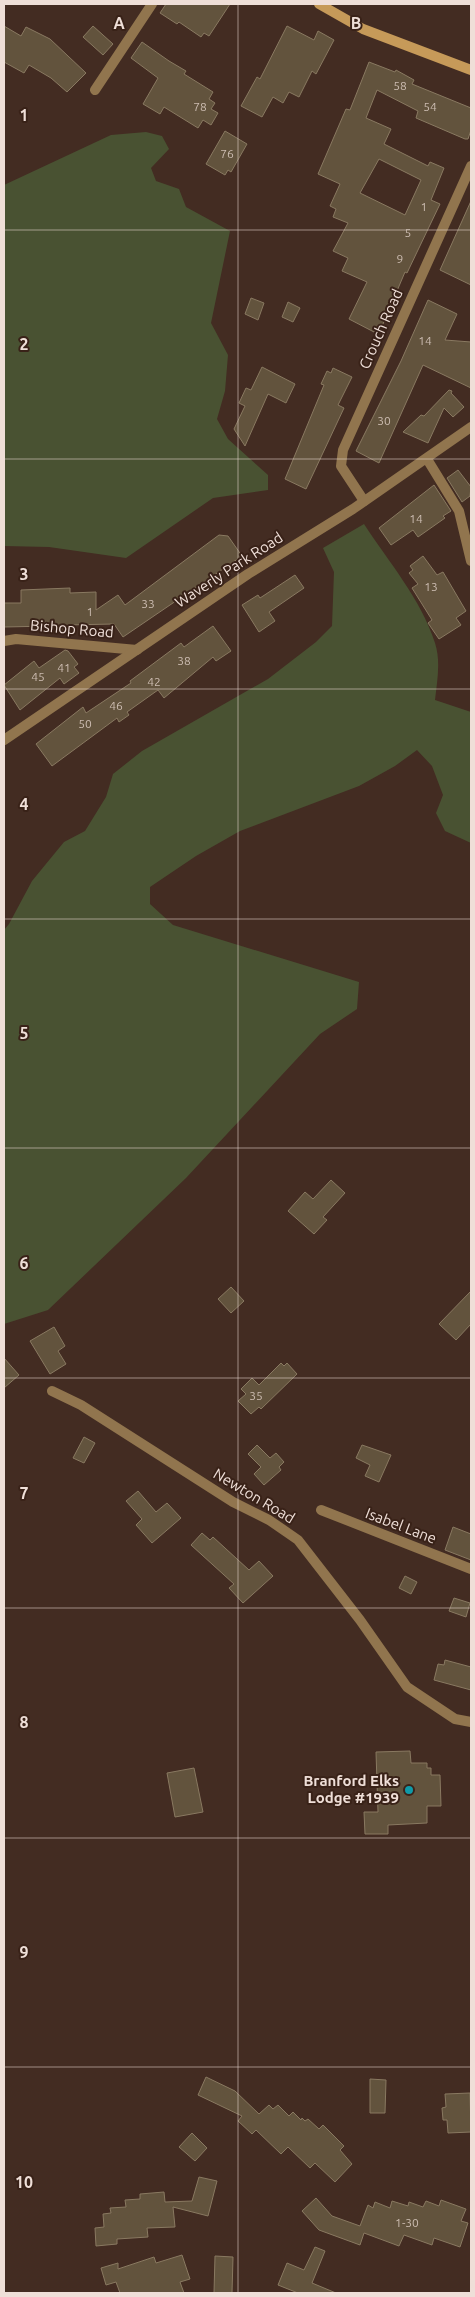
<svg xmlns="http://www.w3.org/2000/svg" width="475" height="2297" font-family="Ubuntu,sans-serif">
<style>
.green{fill:#495232}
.building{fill:#62533d;stroke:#897961;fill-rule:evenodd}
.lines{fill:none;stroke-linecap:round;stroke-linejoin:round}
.minor{stroke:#91754e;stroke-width:10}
.secondary{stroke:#c69a59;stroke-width:10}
.grid{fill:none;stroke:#efdfd8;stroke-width:1;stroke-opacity:0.55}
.culture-dot{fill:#0f9aa8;stroke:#392218;stroke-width:2}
.labels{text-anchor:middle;stroke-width:4;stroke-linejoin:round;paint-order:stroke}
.number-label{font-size:12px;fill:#ccbcb1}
.street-label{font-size:15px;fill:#efdfd8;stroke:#392218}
.poi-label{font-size:15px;font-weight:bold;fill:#efdfd8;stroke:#392218;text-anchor:end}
.grid-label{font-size:16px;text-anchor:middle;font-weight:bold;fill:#efdfd8;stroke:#392218;stroke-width:4;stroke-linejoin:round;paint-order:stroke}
</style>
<rect width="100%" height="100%" fill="#432c22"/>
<g class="green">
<path d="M 146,132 L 162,136 L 169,149 L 151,168 L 156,181 L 179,189 L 186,207 L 230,231 L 211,323 L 228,355 L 225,391 L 217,419 L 228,439 L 268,475 L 268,490 L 213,498 L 126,558 L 49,547 L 4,546 L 4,185 L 111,135 Z"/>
<path d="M 364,524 C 388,561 421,599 435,643 C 441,661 437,682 435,700 L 471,712 L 471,843 L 445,831 L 436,813 L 443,795 L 432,766 L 417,750 L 395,766 L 359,786 L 240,831 L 196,856 L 150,887 L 150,904 L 173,925 L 359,982 L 357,1009 L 320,1034 L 186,1178 L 48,1310 L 4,1324 L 4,930 L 9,924 L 32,881 L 64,842 L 85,831 L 106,797 L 113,774 L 142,751 L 268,679 L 316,642 L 332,626 L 334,572 L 323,548 Z"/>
</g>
<g class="building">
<path d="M 166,4 L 230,4 L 209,36 L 204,33 L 201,37 L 179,22 L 177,24 L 160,13 Z"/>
<path d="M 4,26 L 21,36 L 26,27 L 50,39 L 86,73 L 67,92 L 51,78 L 29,65 L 24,73 L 4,62 Z"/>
<path d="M 93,26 L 113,44 L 103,55 L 83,37 Z"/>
<path d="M 287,26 L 314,40 L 318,31 L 334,40 L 316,74 L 312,71 L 299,97 L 289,92 L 283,103 L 273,97 L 262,117 L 241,106 L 257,77 L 260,79 Z"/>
<path d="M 142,42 L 169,61 L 186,71 L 184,74 L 213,92 L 209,99 L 215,103 L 211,109 L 218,113 L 211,125 L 203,120 L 198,128 L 164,107 L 160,114 L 143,104 L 158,78 L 131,58 Z"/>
<path d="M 369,62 L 395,72 L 396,70 L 414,80 L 412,84 L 471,108 L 471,130 L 468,139 L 465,139 L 416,118 L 418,111 L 377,90 L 366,118 L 391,129 L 384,144 L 428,166 L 430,162 L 444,168 L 431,200 L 440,204 L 407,273 L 405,272 L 380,331 L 375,329 L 374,332 L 349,319 L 367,282 L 342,271 L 348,258 L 333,251 L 348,223 L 333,217 L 336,209 L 330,206 L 340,184 L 318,174 L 346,109 L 350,110 ZM 379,159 L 421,180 L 405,215 L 360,193 Z"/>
<path d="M 225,131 L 247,144 L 231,172 L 228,170 L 225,175 L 206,164 Z"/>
<path d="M 471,201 L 471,285 L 440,270 Z"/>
<path d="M 251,298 L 264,303 L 258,320 L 245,314 Z"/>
<path d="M 428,300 L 457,314 L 445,340 L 471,342 L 471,388 L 423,365 L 379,463 L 356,451 L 401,361 Z"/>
<path d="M 288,302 L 300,308 L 293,322 L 282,317 Z"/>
<path d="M 262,367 L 295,384 L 286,403 L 268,394 L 245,446 L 234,429 L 245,406 L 239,403 L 246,388 L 251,390 Z"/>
<path d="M 333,368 L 352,377 L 338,405 L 344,408 L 306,489 L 285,479 L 324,385 L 321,384 L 327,371 L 331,373 Z"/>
<path d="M 449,390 L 452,391 L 451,393 L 464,407 L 453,417 L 444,408 L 428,443 L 403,432 L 421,415 L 424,416 Z"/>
<path d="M 458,470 L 471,487 L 470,496 L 462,502 L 447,478 Z"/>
<path d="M 434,485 L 451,511 L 443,516 L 445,518 L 418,537 L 413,530 L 391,545 L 379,528 Z"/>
<path d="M 219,535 L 228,536 L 242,556 L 123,637 L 114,624 L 67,625 L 67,632 L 51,632 L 51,626 L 4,627 L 4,603 L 21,603 L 21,590 L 70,588 L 70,593 L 96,592 L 96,610 L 118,595 L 125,605 Z"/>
<path d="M 423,556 L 437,575 L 443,572 L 466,611 L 456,618 L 461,625 L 439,639 L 428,623 L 432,620 L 412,588 L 418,584 L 409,573 L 413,570 L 410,566 Z"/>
<path d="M 295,575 L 304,588 L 269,612 L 275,621 L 259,632 L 242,605 L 258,595 L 260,598 Z"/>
<path d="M 213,626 L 231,651 L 216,661 L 213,657 L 164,698 L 158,690 L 127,712 L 129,715 L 119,722 L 117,718 L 52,766 L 36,744 L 83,707 L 86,713 L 131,683 L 130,681 L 181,643 L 184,647 Z"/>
<path d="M 65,650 L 68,651 L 78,664 L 74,667 L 79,673 L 64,684 L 60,678 L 20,710 L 4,685 L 34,661 L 39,668 Z"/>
<path d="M 331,1180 L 345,1193 L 323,1217 L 327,1220 L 314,1234 L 288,1211 L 305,1192 L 313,1199 Z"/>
<path d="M 231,1287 L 244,1301 L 231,1313 L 218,1299 Z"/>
<path d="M 471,1291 L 471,1324 L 456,1340 L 439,1324 Z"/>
<path d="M 54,1327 L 65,1346 L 58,1351 L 66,1364 L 50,1374 L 30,1341 Z"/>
<path d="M 4,1358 L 19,1375 L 4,1388 Z"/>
<path d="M 281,1363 L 284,1366 L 287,1363 L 297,1374 L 261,1409 L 259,1407 L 251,1414 L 238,1401 L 246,1394 L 241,1389 L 252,1378 L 259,1385 Z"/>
<path d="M 84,1437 L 95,1443 L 84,1463 L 73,1458 Z"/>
<path d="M 257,1445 L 270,1458 L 276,1453 L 284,1462 L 279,1467 L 281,1470 L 264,1485 L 254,1474 L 261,1467 L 248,1454 Z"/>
<path d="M 362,1445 L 391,1455 L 379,1482 L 365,1476 L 370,1465 L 356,1458 Z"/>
<path d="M 138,1491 L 156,1512 L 167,1503 L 181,1518 L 152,1543 L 136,1525 L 142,1519 L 126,1501 Z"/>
<path d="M 453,1527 L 471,1534 L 471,1560 L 445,1550 Z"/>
<path d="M 202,1533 L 210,1540 L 213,1537 L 249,1570 L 259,1561 L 273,1576 L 243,1603 L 229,1588 L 234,1584 L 191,1545 Z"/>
<path d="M 405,1576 L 417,1582 L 411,1594 L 399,1588 Z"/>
<path d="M 454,1598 L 470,1603 L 466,1617 L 449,1611 Z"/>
<path d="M 445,1660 L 471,1667 L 471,1690 L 434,1680 L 438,1664 L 444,1665 Z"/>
<path d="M 410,1751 L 411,1763 L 427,1763 L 427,1768 L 431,1768 L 431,1775 L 440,1775 L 441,1806 L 427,1806 L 427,1823 L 388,1825 L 388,1834 L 365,1834 L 364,1812 L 378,1812 L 376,1752 Z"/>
<path d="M 194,1768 L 203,1812 L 175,1817 L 167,1773 Z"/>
<path d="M 206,2077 L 235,2091 L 259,2114 L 269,2105 L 273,2109 L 278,2105 L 289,2116 L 293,2112 L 301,2120 L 302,2118 L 305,2121 L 308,2119 L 319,2129 L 323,2125 L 344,2146 L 340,2150 L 352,2164 L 335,2182 L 315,2163 L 310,2168 L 288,2147 L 281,2154 L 256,2130 L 252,2134 L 238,2121 L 242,2116 L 198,2095 Z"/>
<path d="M 370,2079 L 386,2080 L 385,2113 L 370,2113 Z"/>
<path d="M 470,2093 L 471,2132 L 448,2133 L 447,2120 L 443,2120 L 442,2108 L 446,2107 L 445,2094 Z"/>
<path d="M 192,2133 L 207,2148 L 195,2161 L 179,2147 Z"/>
<path d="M 199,2177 L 217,2181 L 208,2216 L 173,2207 L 175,2227 L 147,2228 L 148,2237 L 117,2239 L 117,2244 L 96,2246 L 95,2228 L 104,2227 L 103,2214 L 111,2213 L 110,2208 L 126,2207 L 125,2200 L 140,2199 L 140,2194 L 164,2192 L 165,2202 L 192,2201 Z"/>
<path d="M 316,2198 L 332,2216 L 360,2226 L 368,2205 L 373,2208 L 375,2202 L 390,2208 L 392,2201 L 408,2206 L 409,2202 L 423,2207 L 426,2201 L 439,2206 L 441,2200 L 466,2209 L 461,2221 L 468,2223 L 460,2247 L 434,2238 L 432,2245 L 404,2235 L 399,2246 L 364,2233 L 360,2245 L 319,2230 L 302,2211 Z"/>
<path d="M 315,2247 L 325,2251 L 312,2283 L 336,2293 L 298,2293 L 278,2285 L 287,2263 L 304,2270 Z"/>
<path d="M 182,2255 L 190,2279 L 180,2282 L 184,2293 L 120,2293 L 116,2282 L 106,2285 L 101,2268 L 118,2263 L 118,2269 L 154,2257 L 156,2263 Z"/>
<path d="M 215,2256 L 233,2257 L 232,2293 L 214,2293 Z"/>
</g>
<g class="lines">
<g class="minor">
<path d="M 95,90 L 152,4"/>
<path d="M 427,459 L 459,511 L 471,561"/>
<path d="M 364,501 L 341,466 L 343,450 L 471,166"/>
<path d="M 4,641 L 16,639 L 137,650"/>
<path d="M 4,740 L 248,574 L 353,509 L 471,427"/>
<path d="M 52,1391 L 81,1405 L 233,1502 L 269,1520 L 298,1540 L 360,1620 L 407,1687 L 455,1719 L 471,1722"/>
<path d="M 321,1510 L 471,1569"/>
</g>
<path class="secondary" d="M 319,4 L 363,29 L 471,70"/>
</g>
<path class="grid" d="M 238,4 L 238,2293M 4,230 L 471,230M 4,459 L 471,459M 4,689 L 471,689M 4,919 L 471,919M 4,1148 L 471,1148M 4,1378 L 471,1378M 4,1608 L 471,1608M 4,1838 L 471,1838M 4,2067 L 471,2067"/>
<circle class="culture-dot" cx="409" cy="1790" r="5"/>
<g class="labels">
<g class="number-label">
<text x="400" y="90">58</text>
<text x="200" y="111">78</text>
<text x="430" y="111">54</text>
<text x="227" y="158">76</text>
<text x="424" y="211">1</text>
<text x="408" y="237">5</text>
<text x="400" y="263">9</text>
<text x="425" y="345">14</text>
<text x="384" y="425">30</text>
<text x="416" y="523">14</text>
<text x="431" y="591">13</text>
<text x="148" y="608">33</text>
<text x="90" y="616">1</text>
<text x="184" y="665">38</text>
<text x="64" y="672">41</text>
<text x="38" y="681">45</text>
<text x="154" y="686">42</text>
<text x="116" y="710">46</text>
<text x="85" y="728">50</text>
<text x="256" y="1400">35</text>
<text x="407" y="2227">1-30</text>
</g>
<g class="street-label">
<text transform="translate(381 329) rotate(-66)" y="5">Crouch Road</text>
<text transform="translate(229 570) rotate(-33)" y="5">Waverly Park Road</text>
<text transform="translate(72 629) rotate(5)" y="5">Bishop Road</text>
<text transform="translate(254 1496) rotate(31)" y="5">Newton Road</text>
<text transform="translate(401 1526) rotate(21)" y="5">Isabel Lane</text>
</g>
<g class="poi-label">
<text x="399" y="1786">Branford Elks<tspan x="399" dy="17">Lodge #1939</tspan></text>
</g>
</g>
<g class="grid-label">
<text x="119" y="29">A</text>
<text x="356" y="29">B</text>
<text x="24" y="121">1</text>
<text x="24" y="350">2</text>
<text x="24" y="580">3</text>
<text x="24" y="810">4</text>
<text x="24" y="1039">5</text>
<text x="24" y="1269">6</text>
<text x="24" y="1499">7</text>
<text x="24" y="1728">8</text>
<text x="24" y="1958">9</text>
<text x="24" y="2188">10</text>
</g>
<rect width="475" height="2297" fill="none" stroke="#efdfd8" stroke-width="10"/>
</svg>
